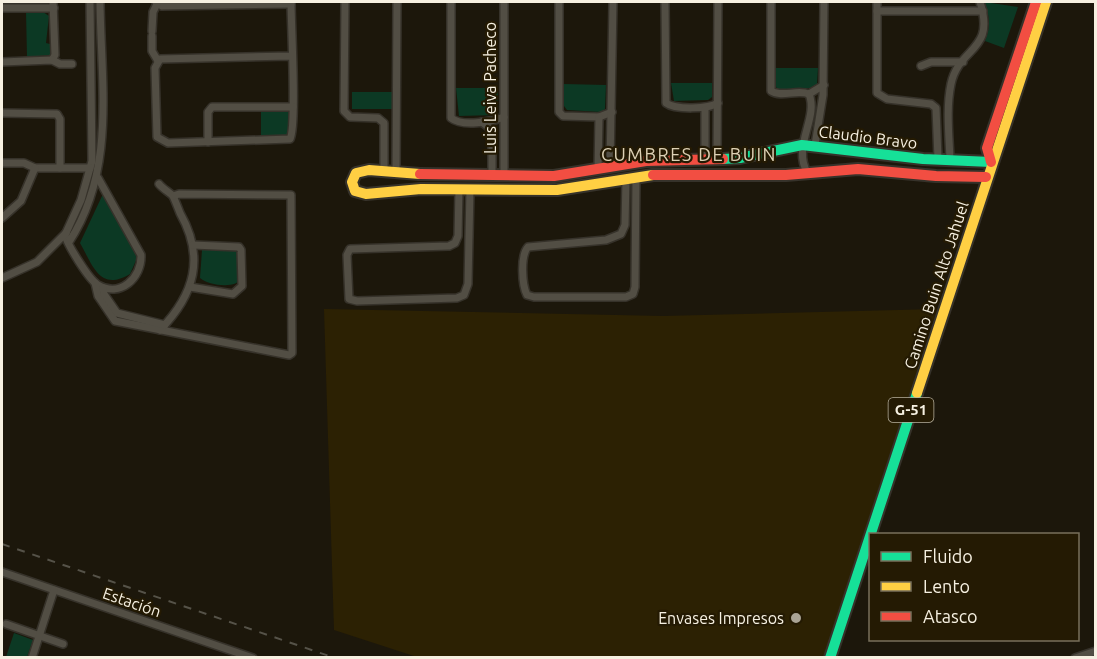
<svg xmlns="http://www.w3.org/2000/svg" width="1097" height="659" font-family="Ubuntu,sans-serif">
<style>
.built{fill:#2c2103}
.green{fill:#0c3924}
.lines{fill:none;stroke-linecap:round;stroke-linejoin:round}
.street-casing{stroke:#36322a;stroke-width:10}
.fast-casing{stroke:#36322a;stroke-width:14}
.slow-casing{stroke:#36322a;stroke-width:14}
.jam-casing{stroke:#36322a;stroke-width:14}
.street{stroke:#524e44;stroke-width:7}
.fast{stroke:#16e098;stroke-width:10}
.slow{stroke:#ffcf43;stroke-width:10}
.jam{stroke:#f24e42;stroke-width:10}
.rail{stroke:#555248;stroke-width:2;stroke-dasharray:8 8;stroke-linecap:butt}
.poi-dot{fill:#aaa496;stroke:#241a03;stroke-width:2}
.labels{text-anchor:middle;stroke-width:4.5;stroke-linejoin:round;paint-order:stroke}
.shield{fill:#241a03;stroke:#b7b09e;stroke-width:1.5}
.shield-label{font-size:15px;font-weight:bold;fill:#f6f0e1}
.street-label{font-size:16px;fill:#f6f0e1;stroke:#241a03}
.poi-label{font-size:16px;fill:#f6f0e1;stroke:#241a03;text-anchor:end}
.neighbourhood-label{font-size:18px;letter-spacing:1.5px;fill:#ddd1b5;stroke:#241a03}
</style>
<rect width="100%" height="100%" fill="#1c170b"/>
<path class="built" d="M 324,309 L 663,316 L 937,309 L 824,657 L 420,658 L 334,630 Z"/>
<g class="green">
<path d="M 984,2 L 1018,7 L 1004,48 L 985,41 C 991,26 990,17 984,2 Z"/>
<path d="M 26,12 L 43,12 L 49,16 L 46,43 L 50,44 L 50,55 L 27,57 Z"/>
<path d="M 776,68 L 818,68 L 817,84 L 810,88 L 778,90 L 775,85 Z"/>
<path d="M 671,83 L 712,83 L 712,97 L 708,100 L 674,101 Z"/>
<path d="M 564,84 L 606,85 L 605,109 L 601,112 L 567,110 L 564,106 Z"/>
<path d="M 456,88 L 498,88 L 497,115 L 459,116 Z"/>
<path d="M 352,92 L 392,92 L 393,109 L 352,109 Z"/>
<path d="M 261,110 L 290,111 L 290,131 L 286,135 L 261,135 Z"/>
<path d="M 102,196 L 105,196 L 138,256 L 130,274 C 100,292 93,266 80,243 Z"/>
<path d="M 206,247 L 236,248 L 238,252 L 238,282 C 229,288 208,285 200,278 L 202,250 Z"/>
<path d="M 14,633 L 33,640 L 27,657 L 6,657 Z"/>
</g>
<g class="lines">
<g class="street-casing">
<g id="street">
<path d="M 90,2 L 92,161 L 81,200 L 65,235 C 67,244 89,280 98,285 C 120,298 142,278 141,255 L 98,178"/>
<path d="M 156,2 L 162,6 L 291,4"/>
<path d="M 291,2 C 291,23 297,127 290,139 L 168,143 L 157,137 L 155,68 L 160,59 L 292,56"/>
<path d="M 345,2 L 344,111 L 350,117 L 378,118 L 384,123 L 384,172"/>
<path d="M 451,2 L 451,118 C 462,127 491,122 504,117"/>
<path d="M 559,2 L 559,112 L 563,116 L 599,117 L 612,112"/>
<path d="M 665,2 L 666,103 C 675,110 709,109 718,103"/>
<path d="M 771,2 L 771,91 C 782,98 797,89 809,94 L 824,85"/>
<path d="M 877,2 L 877,93 L 887,99 L 931,104 L 936,108 L 938,159"/>
<path d="M 2,8 L 54,8"/>
<path d="M 877,11 L 983,11"/>
<path d="M 152,31 L 153,12 L 157,4"/>
<path d="M 152,36 L 152,51 L 158,61"/>
<path d="M 52,60 L 55,55 L 53,2"/>
<path d="M 2,62 L 52,60 L 60,64 L 72,64"/>
<path d="M 921,66 L 931,62 L 963,62"/>
<path d="M 705,110 L 705,160"/>
<path d="M 2,113 L 57,114 L 60,119 L 60,168"/>
<path d="M 482,122 L 492,130 L 492,175"/>
<path d="M 208,142 L 208,112 L 212,107 L 293,107"/>
<path d="M 815,145 L 823,95 L 824,2"/>
<path d="M 950,159 C 949,135 946,108 951,84 C 959,46 996,52 980,2"/>
<path d="M 717,160 L 718,2"/>
<path d="M 2,163 L 24,163 L 35,168 L 90,168"/>
<path d="M 610,166 L 613,2"/>
<path d="M 598,169 L 599,117"/>
<path d="M 396,173 L 397,2"/>
<path d="M 808,174 C 791,146 819,119 809,94"/>
<path d="M 504,175 L 504,2"/>
<path d="M 626,179 L 625,225 L 621,234 L 606,240 L 528,247 C 520,256 522,285 527,295 L 534,297 L 626,297 L 633,294 L 635,287 L 636,177"/>
<path d="M 159,184 C 163,189 169,192 173,196 C 175,200 178,208 180,213 C 205,257 195,294 160,330"/>
<path d="M 459,189 L 458,236 L 455,243 L 449,246 L 350,249 L 347,255 L 349,299 L 357,301 L 457,298 L 464,295 L 468,284 L 470,189"/>
<path d="M 2,218 L 21,201 L 35,168"/>
<path d="M 69,242 C 116,170 101,84 100,2"/>
<path d="M 2,278 L 37,262 L 66,233"/>
<path d="M 95,283 L 98,296 L 115,321 L 289,355 L 292,353 L 291,195 L 179,194 L 173,196"/>
<path d="M 190,287 L 233,294 L 242,286 L 241,250 L 239,247 L 193,245"/>
<path d="M 103,288 L 104,294 L 117,313 L 165,325"/>
<path d="M 2,572 L 253,658"/>
<path d="M 6,624 L 63,644"/>
<path d="M 32,658 L 54,590"/>
<path d="M 1075,658 L 1096,651"/>
</g>
</g>
<g class="fast-casing">
<g id="fast">
<path d="M 723,159 L 740,158 L 802,145 L 923,159 L 991,162"/>
<path d="M 830,658 L 917,393"/>
</g>
</g>
<g class="slow-casing">
<g id="slow">
<path d="M 420,174 L 369,170 L 356,173 L 352,182 L 355,191 L 366,194 L 421,189 L 557,190 L 653,175"/>
<path d="M 917,393 L 1046,2"/>
</g>
</g>
<g class="jam-casing">
<g id="jam">
<path d="M 991,162 L 987,148 L 1036,2"/>
<path d="M 420,174 L 554,176 L 646,161 L 723,159"/>
<path d="M 653,175 L 786,175 L 858,169 L 936,176 L 986,177"/>
</g>
</g>
<use href="#street" class="street"/>
<use href="#fast" class="fast"/>
<use href="#slow" class="slow"/>
<use href="#jam" class="jam"/>
<path class="rail" d="M 2,544 L 335,658"/>
</g>
<circle class="poi-dot" cx="796" cy="618" r="6"/>
<g class="labels">
<rect class="shield" x="888.5" y="398" width="45" height="24" rx="4.5"/>
<g class="shield-label">
<text x="911" y="415">G-51</text>
</g>
<g class="street-label">
<text transform="translate(490 88) rotate(-90)" y="6">Luis Leiva Pacheco</text>
<text transform="translate(868 137) rotate(7)" y="6">Claudio Bravo</text>
<text transform="translate(936 285) rotate(-72)" y="6">Camino Buin Alto Jahuel</text>
<text transform="translate(132 602) rotate(19)" y="6">Estación</text>
</g>
<g class="poi-label">
<text x="784" y="624">Envases Impresos</text>
</g>
<g class="neighbourhood-label">
<text x="689" y="161">CUMBRES DE BUIN</text>
</g>
</g>
<rect width="1097" height="659" fill="none" stroke="#f6f0e1" stroke-width="6"/>
<rect x="869" y="533" width="210" height="108" fill="#241a03" stroke="#78705c" stroke-width="1.5"/>
<rect x="881" y="552" width="30" height="9" fill="#16e098" stroke="#78705c" stroke-width="1.5"/>
<text x="923" y="563" font-size="18" fill="#f6f0e1">Fluido</text>
<rect x="881" y="582" width="30" height="9" fill="#ffcf43" stroke="#78705c" stroke-width="1.5"/>
<text x="923" y="593" font-size="18" fill="#f6f0e1">Lento</text>
<rect x="881" y="612" width="30" height="9" fill="#f24e42" stroke="#78705c" stroke-width="1.5"/>
<text x="923" y="623" font-size="18" fill="#f6f0e1">Atasco</text>
</svg>
